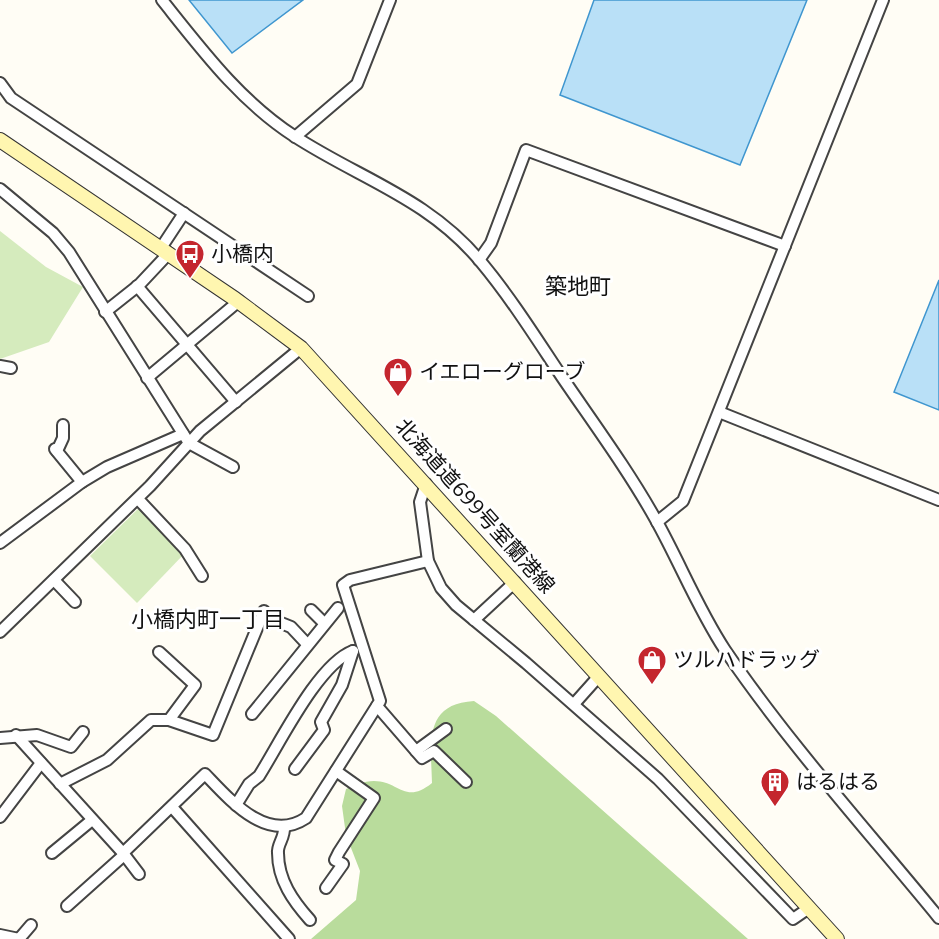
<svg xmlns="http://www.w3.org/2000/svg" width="939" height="939" font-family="Bitter,'Noto Sans JP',serif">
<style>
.green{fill:#d5ebbd}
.forest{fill:#b9dc9c}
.water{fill:#b9e0f7;stroke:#3f96cf;stroke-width:1.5}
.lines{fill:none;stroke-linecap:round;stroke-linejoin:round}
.street-casing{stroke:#444;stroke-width:14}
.secondary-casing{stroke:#333;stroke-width:16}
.street{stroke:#fff;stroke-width:10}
.secondary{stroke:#fff6b0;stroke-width:14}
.labels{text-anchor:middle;stroke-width:6;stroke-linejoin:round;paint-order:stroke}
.poi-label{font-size:21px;fill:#111;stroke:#fff;text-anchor:start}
.street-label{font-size:21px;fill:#111;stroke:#fff}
.neighbourhood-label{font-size:22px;fill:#111;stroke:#fff}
</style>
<rect width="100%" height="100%" fill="#fffdf5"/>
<g class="green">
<path d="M 0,231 L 46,267 L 83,287 L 49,342 L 0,359 Z"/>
<path d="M 140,507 L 185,553 L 137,603 L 90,556 Z"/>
</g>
<path class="forest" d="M 474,701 L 496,716 L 748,939 L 311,939 L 356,900 L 360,871 L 346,835 L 342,806 L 346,789 C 354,786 364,781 374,781 C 399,781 405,805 432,783 C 431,744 423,704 474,701 Z"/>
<g class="water">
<path d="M 189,0 L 303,0 L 232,53 Z"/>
<path d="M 594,0 L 807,0 L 740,165 L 560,95 Z"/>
<path d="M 939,280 L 939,410 L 894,392 Z"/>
</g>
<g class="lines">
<g class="street-casing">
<g id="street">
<path d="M 162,0 C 202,50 240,101 294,136 C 360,179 428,198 481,262 C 511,298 536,338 562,377 C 594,424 628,470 656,520 C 680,563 698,609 725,650 C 789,744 867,830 939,918"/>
<path d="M 0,83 L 11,98 L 308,296"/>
<path d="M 295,137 L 357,84 L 390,0"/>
<path d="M 0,189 L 53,233 L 69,252 L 189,443 L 233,467"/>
<path d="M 161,248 L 184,213"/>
<path d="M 479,260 L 491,243 L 526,150 L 785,246"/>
<path d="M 137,286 L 236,402"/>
<path d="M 105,312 L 139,285 L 169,253"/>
<path d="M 0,366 L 11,368"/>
<path d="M 147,378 L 239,301"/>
<path d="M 719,412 L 939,500"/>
<path d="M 55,449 L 82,482"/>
<path d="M 57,451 L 63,438 L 63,425"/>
<path d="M 426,484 L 420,502 L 428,561 L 441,588 L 456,605 L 526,663 L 658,779 L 793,919 L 809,908"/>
<path d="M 138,499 L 185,549 L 202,576"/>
<path d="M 657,522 L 683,501 L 883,0"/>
<path d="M 0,543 L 82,482 L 107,467 L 183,434"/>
<path d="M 54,580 L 75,602"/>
<path d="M 311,610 L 324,623"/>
<path d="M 474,620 L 515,582"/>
<path d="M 281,623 L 291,627 L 307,644"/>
<path d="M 0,632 L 150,486 L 200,431 L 301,348"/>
<path d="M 159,652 L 195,685 L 169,720"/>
<path d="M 574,704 L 599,676"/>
<path d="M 377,706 L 422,758 L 434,751 L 466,782"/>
<path d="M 252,714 L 338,608"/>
<path d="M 16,735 L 123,853 L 205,774 C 230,800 267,844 306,818 L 380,701 L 343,585 L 350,580 L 428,561"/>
<path d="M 0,738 L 37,735 L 71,747 L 83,732"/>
<path d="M 416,751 L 446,729"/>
<path d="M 295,769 L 324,730 L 321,722 L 342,685 L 353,651"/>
<path d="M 60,784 L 107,760 L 151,720 L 169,720 L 213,735 L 264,611"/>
<path d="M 236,805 L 249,784 L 259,776 C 280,743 318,664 353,651"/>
<path d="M 172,807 L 289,939"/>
<path d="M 0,817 L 41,763"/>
<path d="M 284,827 C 285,838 277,844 278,853 C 278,880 293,901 310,920"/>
<path d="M 52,853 L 92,820"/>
<path d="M 123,853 L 139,874"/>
<path d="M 326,888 L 343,864 L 335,860 L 339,852 L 374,798 L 336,771"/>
<path d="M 67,906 L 124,855"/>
<path d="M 0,935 L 19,939"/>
<path d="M 19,939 L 31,925"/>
</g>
</g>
<g class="secondary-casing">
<path id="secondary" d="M 0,140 L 235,299 L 301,348 L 837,939"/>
</g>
<use href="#street" class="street"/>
<use href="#secondary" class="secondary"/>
</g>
<defs>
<g id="bus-pin" transform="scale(1.5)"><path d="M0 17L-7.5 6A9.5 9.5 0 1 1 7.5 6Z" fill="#c4262e" stroke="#fff"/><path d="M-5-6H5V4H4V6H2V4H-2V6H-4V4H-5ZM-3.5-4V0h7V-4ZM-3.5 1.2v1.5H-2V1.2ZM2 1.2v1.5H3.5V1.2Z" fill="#fff"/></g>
<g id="shop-pin" transform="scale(1.5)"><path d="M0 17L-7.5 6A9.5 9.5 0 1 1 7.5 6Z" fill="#c4262e" stroke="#fff"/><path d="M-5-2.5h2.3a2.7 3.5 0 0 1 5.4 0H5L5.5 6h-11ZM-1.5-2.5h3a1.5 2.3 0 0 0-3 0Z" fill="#fff"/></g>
<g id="building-pin" transform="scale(1.5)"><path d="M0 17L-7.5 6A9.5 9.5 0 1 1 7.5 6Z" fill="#c4262e" stroke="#fff"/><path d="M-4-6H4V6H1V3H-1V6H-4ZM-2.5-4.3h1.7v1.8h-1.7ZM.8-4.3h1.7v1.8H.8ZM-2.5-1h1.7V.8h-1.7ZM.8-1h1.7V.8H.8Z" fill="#fff"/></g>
</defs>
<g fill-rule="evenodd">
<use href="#bus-pin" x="190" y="254"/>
<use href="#shop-pin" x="398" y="372"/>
<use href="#shop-pin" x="652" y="660"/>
<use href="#building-pin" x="775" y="782"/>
</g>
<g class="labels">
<g class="poi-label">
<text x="211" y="261">小橋内</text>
<text x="419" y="379">イエローグローブ</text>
<text x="673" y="667">ツルハドラッグ</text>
<text x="796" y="789">はるはる</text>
</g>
<g class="street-label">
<text transform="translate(475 506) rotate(48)" y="7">北海道道699号室蘭港線</text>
</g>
<g class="neighbourhood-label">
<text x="578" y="294">築地町</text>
<text x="208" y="627">小橋内町一丁目</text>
</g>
</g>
</svg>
